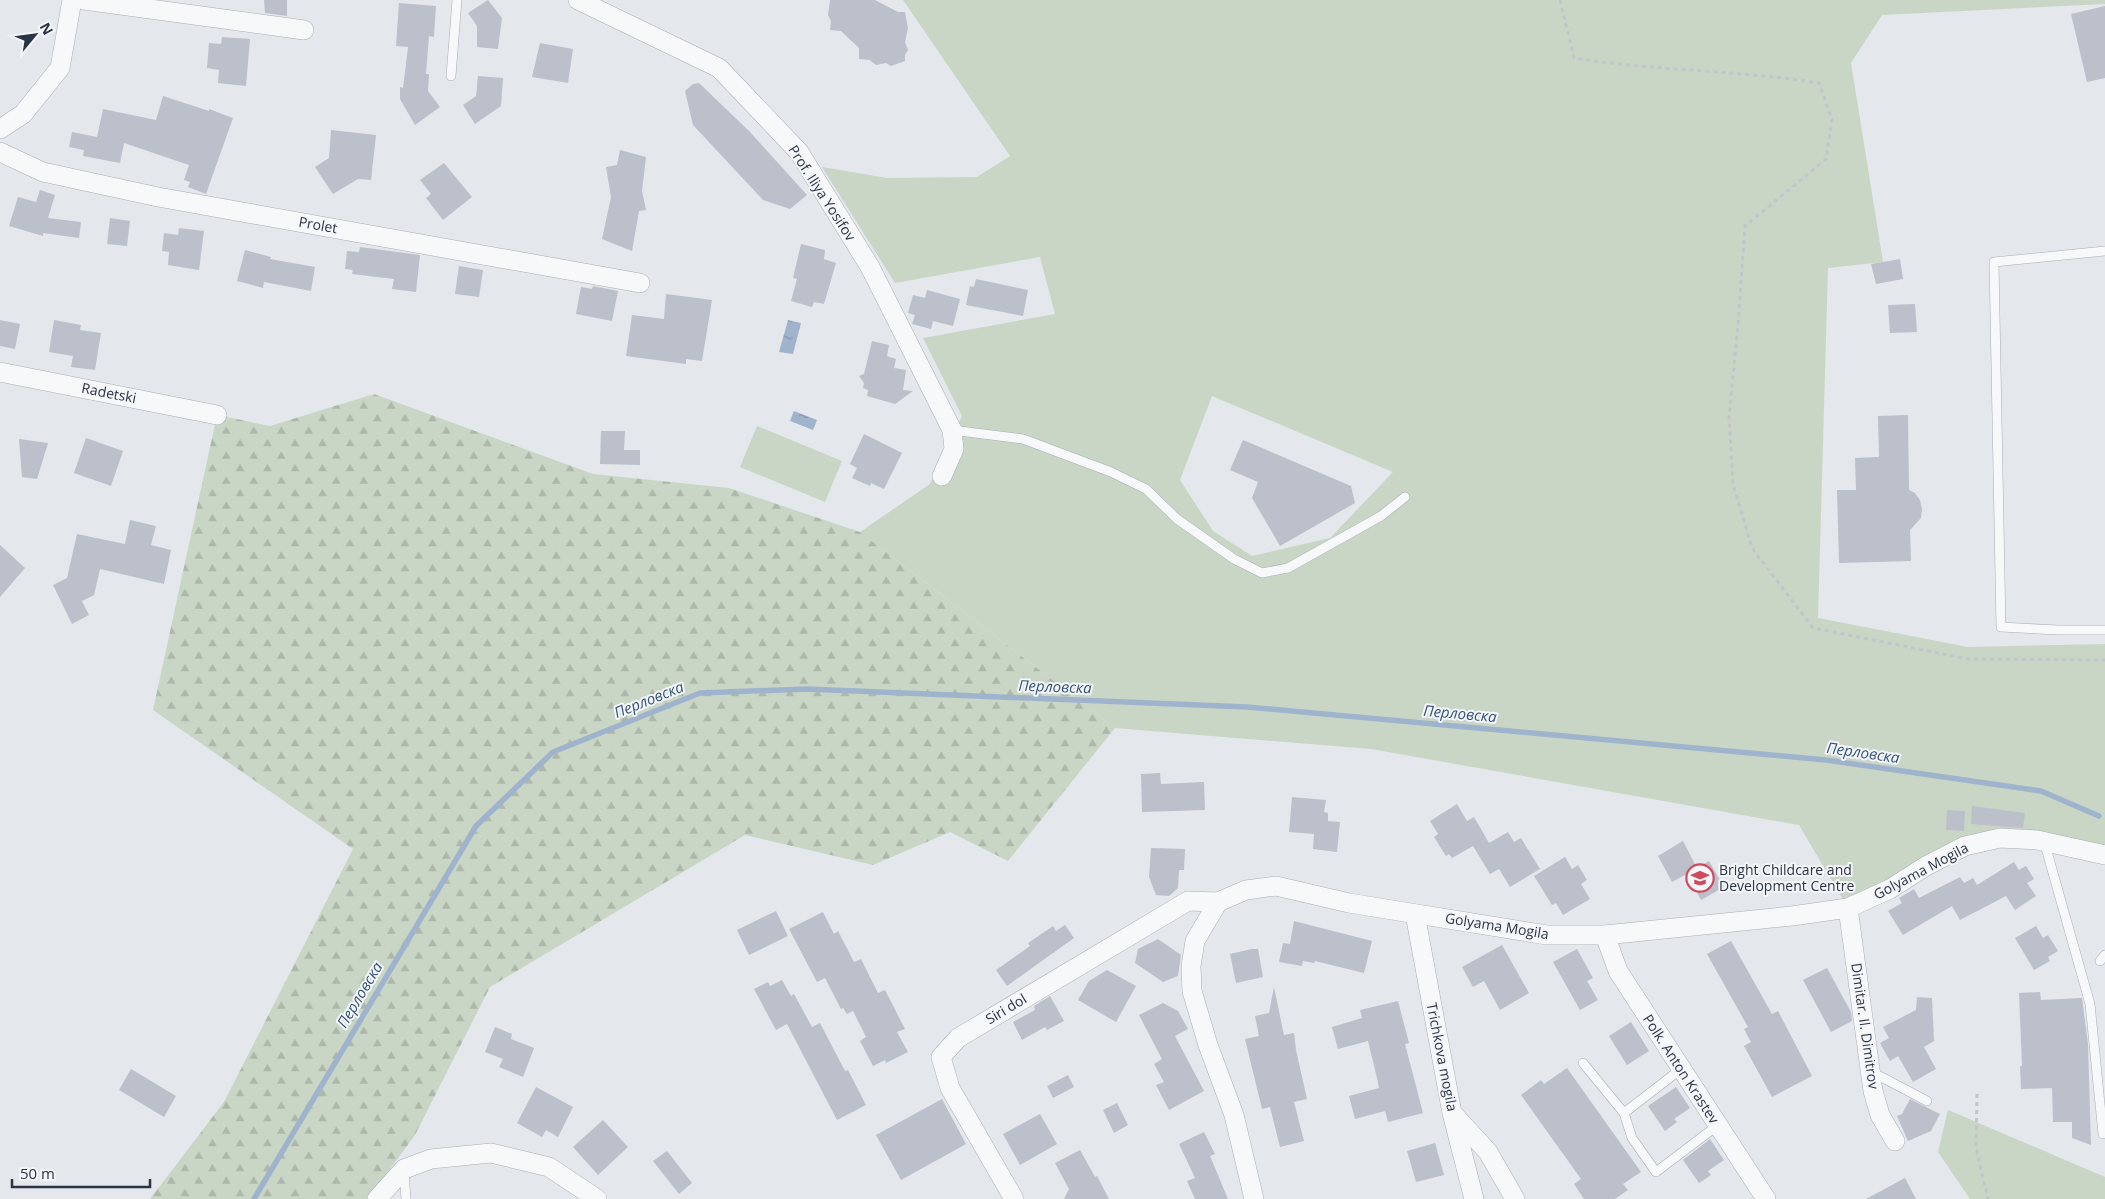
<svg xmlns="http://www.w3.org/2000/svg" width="2105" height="1199" font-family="'Open Sans',sans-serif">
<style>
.green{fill:#c9d6c5;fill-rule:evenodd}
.forest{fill:url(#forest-firs)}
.water{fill:url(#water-ripples)}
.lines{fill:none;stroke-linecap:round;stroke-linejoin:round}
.stream{stroke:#9fb4cc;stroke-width:5.5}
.building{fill:#bbc0ca}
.service-casing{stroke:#a9aeb7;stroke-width:10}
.minor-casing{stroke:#a9aeb7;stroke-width:20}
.path{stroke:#c2c5cb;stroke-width:3;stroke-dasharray:4 4;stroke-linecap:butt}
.service{stroke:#f7f8fa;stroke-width:9}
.minor{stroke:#f7f8fa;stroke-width:19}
.labels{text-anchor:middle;stroke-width:4;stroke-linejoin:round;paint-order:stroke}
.street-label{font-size:14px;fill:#2b3445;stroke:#f4f6f9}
.poi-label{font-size:14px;fill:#2b3445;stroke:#f4f6f9;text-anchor:start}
.water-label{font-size:15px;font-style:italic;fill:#34527a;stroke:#f4f6f9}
</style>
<defs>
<pattern id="forest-firs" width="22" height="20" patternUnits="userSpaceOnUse" patternTransform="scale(1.25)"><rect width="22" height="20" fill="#c9d6c5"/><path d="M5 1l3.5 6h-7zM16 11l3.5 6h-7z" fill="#adb8ab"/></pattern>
<pattern id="water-ripples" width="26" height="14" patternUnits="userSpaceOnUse" patternTransform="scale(1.25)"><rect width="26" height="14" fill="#9fb4cc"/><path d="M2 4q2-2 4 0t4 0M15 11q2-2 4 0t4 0" fill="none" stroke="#8293a7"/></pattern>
</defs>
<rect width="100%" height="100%" fill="#e4e7ec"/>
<g class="green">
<path d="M 903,0 L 2105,0 L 2105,4 L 1882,15 L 1851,63 L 1883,262 L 1828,268 L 1818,618 L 1968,647 L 2105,644 L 2105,855 L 2000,838 L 1848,908 L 1799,825 L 1371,749 L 1115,728 L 860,532 L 930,484 L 962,416 L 923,338 L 1055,314 L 1040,257 L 895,283 L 822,167 L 887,178 L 977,177 L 1010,156 ZM 1212,396 L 1393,472 L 1330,538 L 1252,556 L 1213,531 L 1180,480 Z"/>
<path d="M 757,426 L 842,461 L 825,502 L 740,467 Z"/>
<path d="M 1948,1110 L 2105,1177 L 2105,1199 L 1970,1199 L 1938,1152 Z"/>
</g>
<path class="forest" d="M 374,394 L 593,474 L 729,488 L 860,532 L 1115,728 L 1008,861 L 950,832 L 873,865 L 745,835 L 490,987 L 415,1135 L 368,1199 L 150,1199 L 224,1102 L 353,849 L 153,710 L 217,415 L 270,426 Z"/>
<g class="water">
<path d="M 788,320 L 801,323 L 793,354 L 779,352 Z"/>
<path d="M 794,411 L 817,420 L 813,430 L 790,421 Z"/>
</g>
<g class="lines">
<path class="stream" d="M 254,1199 L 476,826 L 553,752 L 700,693 L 807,689 L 1247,707 L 1826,760 L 2041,791 L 2099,816"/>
</g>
<g class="building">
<path d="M 264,0 L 287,0 L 287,16 L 265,13 Z"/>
<path d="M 488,0 L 502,18 L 498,49 L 477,47 L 477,26 L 468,13 Z"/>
<path d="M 830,0 L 875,0 L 898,12 L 905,12 L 908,28 L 905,42 L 908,50 L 905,55 L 905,61 L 891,66 L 886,63 L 876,65 L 870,60 L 859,59 L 859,48 L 841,31 L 830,30 L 831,21 L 828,15 Z"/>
<path d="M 399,3 L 436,6 L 434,37 L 429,36 L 426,74 L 429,74 L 428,91 L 440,107 L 415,125 L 400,99 L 400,87 L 403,88 L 408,47 L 396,46 Z"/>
<path d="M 2105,6 L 2105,78 L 2087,82 L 2071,14 Z"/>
<path d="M 222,37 L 250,39 L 246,86 L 218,83 L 219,70 L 207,68 L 209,43 L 221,44 Z"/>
<path d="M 540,43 L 573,49 L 568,83 L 532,77 Z"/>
<path d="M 478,76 L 503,78 L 501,106 L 475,124 L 463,105 L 476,96 Z"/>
<path d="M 699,83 L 749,131 L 807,195 L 790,209 L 763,200 L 693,125 L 685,91 L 693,84 Z"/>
<path d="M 163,96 L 209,111 L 209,109 L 233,118 L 206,194 L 188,187 L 190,182 L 184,180 L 189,165 L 124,143 L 120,163 L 83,156 L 84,150 L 69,147 L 72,132 L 97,137 L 103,109 L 156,120 Z"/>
<path d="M 331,130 L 376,135 L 371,180 L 358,179 L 333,194 L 315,167 L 329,158 Z"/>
<path d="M 620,150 L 646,157 L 642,191 L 646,210 L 639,211 L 632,251 L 602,239 L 611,197 L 606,167 L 617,165 Z"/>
<path d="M 444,163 L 472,197 L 443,220 L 426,198 L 431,194 L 420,180 Z"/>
<path d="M 40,190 L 55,195 L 48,218 L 81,222 L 79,238 L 43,233 L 43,236 L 9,226 L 18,197 L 36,202 Z"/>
<path d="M 110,218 L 130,221 L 127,246 L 107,244 Z"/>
<path d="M 179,228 L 204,231 L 199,270 L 168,265 L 169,252 L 162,251 L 164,233 L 178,235 Z"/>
<path d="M 801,244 L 825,250 L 824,259 L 836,263 L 824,304 L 814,302 L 812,307 L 791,301 L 797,279 L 793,278 Z"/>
<path d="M 360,247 L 420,255 L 416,292 L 392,289 L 394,279 L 352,274 L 353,270 L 345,269 L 347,251 L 359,252 Z"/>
<path d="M 245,250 L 271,257 L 270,259 L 315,267 L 311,291 L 264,282 L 263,288 L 237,281 Z"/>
<path d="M 1900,259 L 1903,279 L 1876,284 L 1871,264 Z"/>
<path d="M 459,266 L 483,270 L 479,297 L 455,294 Z"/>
<path d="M 976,279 L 1028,290 L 1023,316 L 966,305 L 970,286 L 974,287 Z"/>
<path d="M 593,286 L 618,291 L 612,321 L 576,314 L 581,287 L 592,289 Z"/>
<path d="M 927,290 L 960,299 L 953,326 L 933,321 L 931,329 L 912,324 L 915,315 L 908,313 L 913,295 L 925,298 Z"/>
<path d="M 666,294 L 712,300 L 702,361 L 686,359 L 686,364 L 626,356 L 632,315 L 664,319 Z"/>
<path d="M 1915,304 L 1917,332 L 1890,333 L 1888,305 Z"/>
<path d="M 0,320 L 20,324 L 15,349 L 0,346 Z"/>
<path d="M 54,320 L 81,325 L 80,330 L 101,333 L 95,370 L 71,367 L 73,356 L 49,352 Z"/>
<path d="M 872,341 L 889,345 L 887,356 L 896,359 L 894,368 L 906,370 L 903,390 L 913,391 L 895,404 L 867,396 L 868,390 L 863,388 L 864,383 L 859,376 L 864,374 Z"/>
<path d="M 1908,415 L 1909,490 L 1915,493 L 1920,500 L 1922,509 L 1921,518 L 1910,530 L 1911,561 L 1839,563 L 1837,490 L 1856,490 L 1855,458 L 1879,457 L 1878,416 Z"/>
<path d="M 601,431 L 625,431 L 624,450 L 640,450 L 640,465 L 600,464 Z"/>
<path d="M 864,434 L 902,453 L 884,489 L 871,483 L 870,486 L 852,478 L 857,468 L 850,464 Z"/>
<path d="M 86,438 L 123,451 L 111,486 L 74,473 Z"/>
<path d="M 19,439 L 48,443 L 37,479 L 22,477 Z"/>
<path d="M 1243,440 L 1351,486 L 1355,503 L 1280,546 L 1252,498 L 1258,482 L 1230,470 Z"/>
<path d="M 130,520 L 156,526 L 151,545 L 171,550 L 164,584 L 100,569 L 94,595 L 82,601 L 89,615 L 72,624 L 53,585 L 67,578 L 77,534 L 125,544 Z"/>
<path d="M 0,545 L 25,568 L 0,597 Z"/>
<path d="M 1160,773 L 1161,784 L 1204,782 L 1205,810 L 1142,812 L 1141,774 Z"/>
<path d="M 1292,797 L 1326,800 L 1324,812 L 1328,813 L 1328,821 L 1340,822 L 1337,852 L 1313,849 L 1314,834 L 1289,832 Z"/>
<path d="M 1457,804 L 1467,821 L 1474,817 L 1489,843 L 1508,832 L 1514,842 L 1521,838 L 1540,869 L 1510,887 L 1499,869 L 1490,874 L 1473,846 L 1452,858 L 1449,854 L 1446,856 L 1434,837 L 1438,834 L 1430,821 Z"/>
<path d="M 1972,806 L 2025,813 L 2023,828 L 1971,824 Z"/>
<path d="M 1947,810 L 1965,811 L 1964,831 L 1946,830 Z"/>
<path d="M 1683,841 L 1697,868 L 1709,861 L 1724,887 L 1701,900 L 1687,874 L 1672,882 L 1658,856 Z"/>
<path d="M 1151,848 L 1185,849 L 1184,870 L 1179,870 L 1178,888 L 1169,896 L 1156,895 L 1149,877 Z"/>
<path d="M 1565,857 L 1572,869 L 1578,865 L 1587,880 L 1581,884 L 1590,899 L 1563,915 L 1556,903 L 1552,905 L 1534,876 Z"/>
<path d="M 2014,862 L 2019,870 L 2026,866 L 2034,879 L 2027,883 L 2036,896 L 2015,910 L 2006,896 L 1960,920 L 1952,906 L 1903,935 L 1888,911 L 1902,903 L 1899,898 L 1914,889 L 1919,898 L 1960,877 L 1964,883 L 1973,878 L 1977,885 Z"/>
<path d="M 776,911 L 788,936 L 749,955 L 737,930 Z"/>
<path d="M 823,912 L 834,934 L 838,931 L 854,962 L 861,959 L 878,993 L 885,990 L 905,1029 L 897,1032 L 908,1052 L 886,1063 L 885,1060 L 873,1066 L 860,1041 L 866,1037 L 853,1011 L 847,1014 L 843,1008 L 841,1009 L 825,978 L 817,982 L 789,929 Z"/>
<path d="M 1294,921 L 1372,941 L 1364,973 L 1315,961 L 1314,963 L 1303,961 L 1302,966 L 1279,962 L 1283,943 L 1290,944 Z"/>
<path d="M 1065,925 L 1074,938 L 1007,986 L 996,970 L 1030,946 L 1028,943 L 1053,926 L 1056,931 Z"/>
<path d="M 2036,926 L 2043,938 L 2048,935 L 2058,951 L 2048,957 L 2050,961 L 2034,970 L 2015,938 Z"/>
<path d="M 1158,939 L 1181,955 L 1178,976 L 1163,982 L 1135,963 L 1138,949 Z"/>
<path d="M 1731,941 L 1772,1014 L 1778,1011 L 1812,1076 L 1772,1097 L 1744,1046 L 1751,1042 L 1744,1029 L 1748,1027 L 1707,954 Z"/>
<path d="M 1502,945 L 1529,993 L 1500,1010 L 1484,981 L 1473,987 L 1462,967 Z"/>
<path d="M 1252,949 L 1258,949 L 1263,977 L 1236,983 L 1230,954 Z"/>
<path d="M 1577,949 L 1593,978 L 1587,981 L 1598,1000 L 1580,1010 L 1553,962 Z"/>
<path d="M 1827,968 L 1851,1012 L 1852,1021 L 1831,1032 L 1803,980 Z"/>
<path d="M 1107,970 L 1136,986 L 1116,1022 L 1078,1000 L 1089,981 Z"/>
<path d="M 782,980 L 791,996 L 794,994 L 812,1027 L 820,1023 L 845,1071 L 848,1070 L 866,1105 L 837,1120 L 787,1024 L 776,1030 L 754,989 L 768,982 L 770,986 Z"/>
<path d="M 1274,987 L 1284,1035 L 1294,1033 L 1296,1050 L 1307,1099 L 1294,1102 L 1304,1141 L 1280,1147 L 1270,1107 L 1262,1109 L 1245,1039 L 1259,1036 L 1255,1016 L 1269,1013 Z"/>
<path d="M 2040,992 L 2041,1000 L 2082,998 L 2088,1044 L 2091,1145 L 2072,1138 L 2072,1122 L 2053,1122 L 2052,1088 L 2021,1089 L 2020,1066 L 2022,1066 L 2019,993 Z"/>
<path d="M 1050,996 L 1064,1021 L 1047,1030 L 1045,1027 L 1022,1040 L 1013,1022 L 1035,1010 L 1034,1006 Z"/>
<path d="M 1917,997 L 1932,998 L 1934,1041 L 1924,1047 L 1936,1069 L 1913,1082 L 1898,1056 L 1890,1061 L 1880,1043 L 1889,1038 L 1883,1027 L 1916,1010 Z"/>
<path d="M 1398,1001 L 1409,1043 L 1405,1044 L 1423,1113 L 1388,1122 L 1385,1111 L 1355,1119 L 1349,1096 L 1379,1088 L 1377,1078 L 1368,1041 L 1338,1049 L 1332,1027 L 1362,1018 L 1360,1010 Z"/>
<path d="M 1163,1003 L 1178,1011 L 1188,1029 L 1175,1036 L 1204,1091 L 1169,1110 L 1156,1085 L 1164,1082 L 1154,1064 L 1162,1059 L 1139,1015 Z"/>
<path d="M 1631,1022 L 1649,1051 L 1627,1065 L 1609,1036 Z"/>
<path d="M 495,1027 L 512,1034 L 511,1039 L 534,1048 L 523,1077 L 499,1067 L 503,1059 L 485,1052 Z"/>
<path d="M 1567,1068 L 1641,1172 L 1623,1184 L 1628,1190 L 1615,1199 L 1584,1199 L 1574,1184 L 1581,1179 L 1521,1095 L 1541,1080 L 1544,1084 Z"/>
<path d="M 131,1069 L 176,1096 L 164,1117 L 119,1090 Z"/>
<path d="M 1068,1075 L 1074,1087 L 1053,1098 L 1047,1086 Z"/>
<path d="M 536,1087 L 573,1107 L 558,1137 L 546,1130 L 542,1137 L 517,1123 Z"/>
<path d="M 1676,1087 L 1690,1108 L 1674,1119 L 1677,1122 L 1665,1131 L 1648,1106 Z"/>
<path d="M 942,1099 L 966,1144 L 901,1180 L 876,1135 Z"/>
<path d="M 1910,1099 L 1940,1114 L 1931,1131 L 1908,1141 L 1897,1116 L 1902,1114 Z"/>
<path d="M 1117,1103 L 1128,1125 L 1114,1133 L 1103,1110 Z"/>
<path d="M 1040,1114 L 1057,1144 L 1020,1165 L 1003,1134 Z"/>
<path d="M 603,1120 L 628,1147 L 598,1175 L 573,1147 Z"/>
<path d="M 1204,1132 L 1215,1154 L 1210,1156 L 1228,1199 L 1195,1199 L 1187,1181 L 1195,1178 L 1179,1144 Z"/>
<path d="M 1710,1139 L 1724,1160 L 1708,1171 L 1711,1175 L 1699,1183 L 1683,1160 Z"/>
<path d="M 1435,1143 L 1444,1175 L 1416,1182 L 1407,1151 Z"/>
<path d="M 1080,1150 L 1095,1177 L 1097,1176 L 1109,1199 L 1064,1199 L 1069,1189 L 1055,1163 Z"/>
<path d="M 667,1151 L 692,1183 L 679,1194 L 653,1161 Z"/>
<path d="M 1905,1178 L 1916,1199 L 1866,1199 Z"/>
</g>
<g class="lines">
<g class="service-casing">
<g id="service">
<path d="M 451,76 L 457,0"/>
<path d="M 2105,251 L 1994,262 L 2001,627 L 2058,630 L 2105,630"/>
<path d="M 952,430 L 1023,439 L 1111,472 L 1146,489 L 1177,519 L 1234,559 L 1262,573 L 1288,568 L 1381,516 L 1405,497"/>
<path d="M 2044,841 L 2090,1004 L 2103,1134"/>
<path d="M 2100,961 L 2105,955"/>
<path d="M 1583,1063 L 1624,1113 L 1681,1069"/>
<path d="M 1870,1071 L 1927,1101"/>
<path d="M 1624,1113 L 1632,1138 L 1656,1172 L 1718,1125"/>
<path d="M 404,1172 L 406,1199"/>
</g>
</g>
<g class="minor-casing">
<g id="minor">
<path d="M 84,0 L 304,30"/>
<path d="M 578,0 L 719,68 L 799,152 L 870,267 L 952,430 L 954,449 L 942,476"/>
<path d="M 0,129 L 23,114 L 60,68 L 72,0"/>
<path d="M 0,152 L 43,172 L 158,197 L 640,283"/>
<path d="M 0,372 L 217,415"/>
<path d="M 1848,908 L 1873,1091 L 1880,1115 L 1895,1141"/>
<path d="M 1415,914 L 1452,1113 L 1474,1199"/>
<path d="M 1605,935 L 1618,971 L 1766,1199"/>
<path d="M 1455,1116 L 1488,1152 L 1515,1199"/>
<path d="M 377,1199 L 404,1169 L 431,1159 L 491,1153 L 549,1167 L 597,1199"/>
<path d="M 1014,1199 L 950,1088 L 941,1057 L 958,1038 L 1188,901 L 1218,902"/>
<path d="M 1254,1199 L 1234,1115 L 1208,1045 L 1192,991 L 1191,966 L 1195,941 L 1218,902 L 1246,890 L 1276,886 L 1349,903 L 1547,935 L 1605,935 L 1792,916 L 1848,908 L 1890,889 L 1926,866 L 1965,846 L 2000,838 L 2037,840 L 2105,855"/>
</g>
</g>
<g class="path">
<path d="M 1560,0 L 1574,58 C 1655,71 1738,70 1819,83 L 1832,120 L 1826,159 L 1745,226 L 1738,324 L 1729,417 L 1733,484 L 1752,548 L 1813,628 L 1968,659 L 2105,660"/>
<path d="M 1977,1094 L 1976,1148 L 1988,1199"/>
</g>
<use href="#service" class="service"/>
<use href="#minor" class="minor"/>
</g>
<defs>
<g id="school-ring" transform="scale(1.4375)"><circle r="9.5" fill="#f4f6f9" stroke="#d1495b" stroke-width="1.5"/><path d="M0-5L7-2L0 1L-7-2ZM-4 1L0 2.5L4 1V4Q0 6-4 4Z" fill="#d1495b"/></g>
</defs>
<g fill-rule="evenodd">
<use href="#school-ring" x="1700" y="878"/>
</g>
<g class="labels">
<g class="street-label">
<text transform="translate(822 193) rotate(57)" y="5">Prof. Iliya Yosifov</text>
<text transform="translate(318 225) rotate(10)" y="5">Prolet</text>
<text transform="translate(109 393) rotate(11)" y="5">Radetski</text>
<text transform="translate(1921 871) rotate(-28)" y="5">Golyama Mogila</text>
<text transform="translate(1497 926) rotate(9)" y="5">Golyama Mogila</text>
<text transform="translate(1006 1009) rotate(-31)" y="5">Siri dol</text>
<text transform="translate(1865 1026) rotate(82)" y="5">Dimitar. Il. Dimitrov</text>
<text transform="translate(1442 1057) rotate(79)" y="5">Trichkova mogila</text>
<text transform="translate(1681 1069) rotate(57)" y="5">Polk. Anton Krastev</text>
</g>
<g class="poi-label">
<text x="1719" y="875">Bright Childcare and<tspan x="1719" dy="16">Development Centre</tspan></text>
</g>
<g class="water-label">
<text transform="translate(1055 687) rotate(2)" y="5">Перловска</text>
<text transform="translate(649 700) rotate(-22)" y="5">Перловска</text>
<text transform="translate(1460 714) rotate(5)" y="5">Перловска</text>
<text transform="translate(1863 753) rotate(8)" y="5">Перловска</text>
<text transform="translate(360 995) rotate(-59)" y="5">Перловска</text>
</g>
</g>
<g transform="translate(35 35) rotate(61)" stroke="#f4f6f9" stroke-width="4" paint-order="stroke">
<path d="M0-4L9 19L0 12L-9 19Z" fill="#2b3445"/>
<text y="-8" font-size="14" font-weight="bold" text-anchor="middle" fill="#2b3445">N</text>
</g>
<path d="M12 1179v8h138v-8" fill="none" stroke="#2b3445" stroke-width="2.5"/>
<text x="20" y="1179" font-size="15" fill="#2b3445" stroke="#f4f6f9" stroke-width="4" paint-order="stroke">50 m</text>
</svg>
